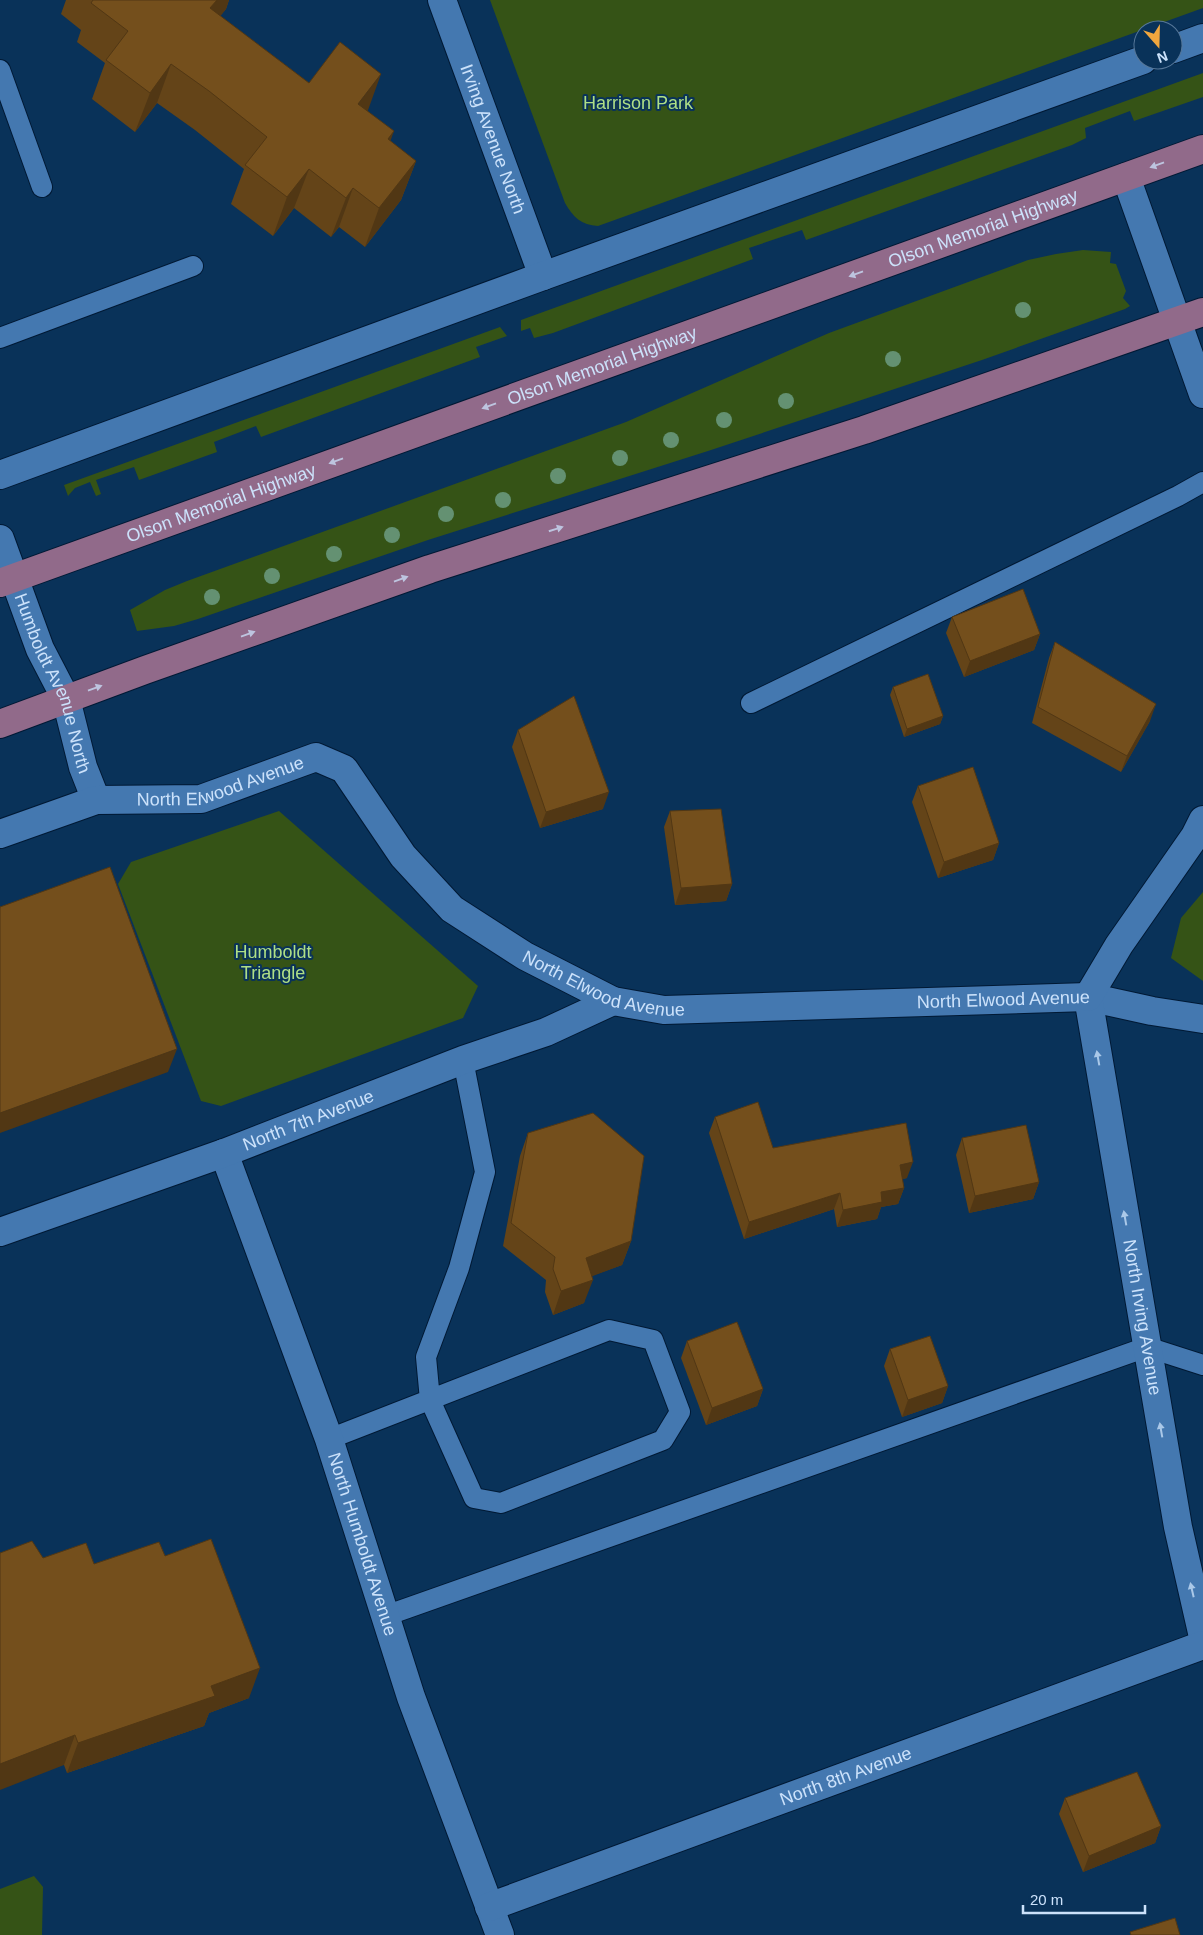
<svg xmlns="http://www.w3.org/2000/svg" width="1203" height="1935" font-family="Arial,sans-serif">
<style>
.green{fill:#355316}
.lines{fill:none;stroke-linecap:round;stroke-linejoin:round}
.lane-casing{stroke:#011934;stroke-width:22}
.street-casing{stroke:#011934;stroke-width:30}
.primary-casing{stroke:#011934;stroke-width:30}
.lane{stroke:#4478b0;stroke-width:20}
.street{stroke:#4478b0;stroke-width:28}
.primary{stroke:#916a8a;stroke-width:28}
.tree{fill:#649172}
.wall{fill:#644418}
.shaded-wall{fill:#513714}
.building{fill:#744f1c;stroke:#513714}
.oneway{fill:#bdc4df}
.oneway2{fill:#aac8e8}
.labels{text-anchor:middle;stroke-width:4;stroke-linejoin:round;paint-order:stroke}
.park-label{font-size:18px;fill:#afdf86;stroke:#093259}
.street-label{font-size:18px;fill:#cce2fb;stroke:#093259}
</style>
<rect width="100%" height="100%" fill="#093259"/>
<g class="green">
<path d="M 490,0 L 1203,0 L 1203,8 L 598,226 C 581,225 573,217 565,203 Z"/>
<path d="M 1203,73 L 1203,97 L 1134,121 L 1130,111 L 1085,128 L 1086,138 L 1072,145 L 806,240 L 802,230 L 749,248 L 753,259 L 553,333 L 534,338 L 530,328 L 521,331 L 521,320 Z"/>
<path d="M 1083,250 L 1111,252 L 1110,263 L 1116,264 L 1126,291 L 1123,298 L 1130,306 L 1125,309 L 982,360 L 708,451 L 428,540 L 198,619 L 174,626 L 137,631 L 130,610 L 165,590 L 187,581 L 626,422 L 829,333 L 1028,260 L 1056,254 Z"/>
<path d="M 500,327 L 507,336 L 476,347 L 480,357 L 261,437 L 256,426 L 214,442 L 217,452 L 139,480 L 134,467 L 96,480 L 101,494 L 96,496 L 90,482 L 75,488 L 68,496 L 64,485 Z"/>
<path d="M 279,811 L 478,986 L 463,1018 L 221,1106 L 201,1101 L 118,884 L 131,862 Z"/>
<path d="M 1203,892 L 1203,981 L 1171,958 L 1181,918 Z"/>
<path d="M 34,1876 L 43,1887 L 42,1935 L 0,1935 L 0,1889 Z"/>
</g>
<g class="lines">
<g class="lane-casing">
<g id="lane">
<path d="M 0,70 L 42,187"/>
<path d="M 0,338 L 193,266"/>
<path d="M 751,703 L 1178,496 L 1203,482"/>
<path d="M 329,1439 L 609,1330 L 653,1340 L 680,1412 L 663,1440 L 501,1503 L 474,1498 L 430,1400 L 426,1357 L 459,1268 L 485,1172 L 463,1060"/>
<path d="M 385,1616 L 1147,1347 L 1203,1365"/>
</g>
</g>
<g class="street-casing">
<g id="street">
<path id="s1" d="M 442,0 L 543,276"/>
<path d="M 1173,49 L 1203,38"/>
<path d="M 1126,177 L 1203,394"/>
<path d="M 0,475 L 543,276 L 1143,60"/>
<path id="s2" d="M 0,539 L 40,649 L 66,699 L 83,767 L 96,800"/>
<path id="s3" d="M 0,834 L 96,800 L 201,799 L 316,757 L 344,769 L 403,856 L 452,909 L 525,956 L 613,1001 L 664,1010 L 1088,997 L 1152,1011 L 1203,1019"/>
<path id="s4" d="M 1088,997 L 1178,1527 L 1203,1637"/>
<path d="M 1088,997 L 1119,945 L 1195,836 L 1203,820"/>
<path id="s5" d="M 224,1153 L 329,1439 L 411,1697 L 500,1935"/>
<path id="s6" d="M 0,1232 L 224,1153 L 463,1060 L 546,1032 L 613,1001"/>
<path id="s7" d="M 489,1907 L 1203,1645"/>
</g>
</g>
<g class="primary-casing">
<g id="primary">
<path id="s8" d="M 0,583 L 1203,149"/>
<path d="M 0,724 L 145,670 L 430,569 L 864,430 L 1203,312"/>
</g>
</g>
<use href="#lane" class="lane"/>
<use href="#street" class="street"/>
<use href="#primary" class="primary"/>
</g>
<g class="tree">
<circle cx="1023" cy="310" r="8"/>
<circle cx="893" cy="359" r="8"/>
<circle cx="786" cy="401" r="8"/>
<circle cx="724" cy="420" r="8"/>
<circle cx="671" cy="440" r="8"/>
<circle cx="620" cy="458" r="8"/>
<circle cx="558" cy="476" r="8"/>
<circle cx="503" cy="500" r="8"/>
<circle cx="446" cy="514" r="8"/>
<circle cx="392" cy="535" r="8"/>
<circle cx="334" cy="554" r="8"/>
<circle cx="272" cy="576" r="8"/>
<circle cx="212" cy="597" r="8"/>
</g>
<g class="wall">
<path d="M 66,0 L 229,0 L 226,9 L 220,16 L 309,83 L 367,111 L 390,141 L 416,161 L 401,200 L 365,247 L 339,227 L 331,237 L 294,208 L 273,236 L 231,204 L 244,169 L 195,130 L 157,103 L 135,132 L 92,99 L 105,63 L 77,42 L 81,30 L 61,14 Z"/>
<path d="M 952,617 L 1040,634 L 1034,650 L 964,677 L 946,633 Z"/>
<path d="M 1055,642 L 1150,721 L 1121,772 L 1032,723 L 1049,658 Z"/>
<path d="M 893,687 L 943,716 L 940,724 L 904,737 L 890,695 Z"/>
<path d="M 518,730 L 603,809 L 540,828 L 512,747 Z"/>
<path d="M 918,786 L 999,843 L 993,860 L 938,878 L 912,802 Z"/>
<path d="M 670,811 L 732,884 L 726,901 L 675,905 L 664,827 Z"/>
<path d="M 715,1117 L 773,1148 L 907,1178 L 902,1179 L 904,1188 L 898,1204 L 881,1207 L 877,1219 L 837,1227 L 834,1209 L 744,1239 L 709,1133 Z"/>
<path d="M 528,1133 L 631,1241 L 622,1265 L 591,1276 L 584,1303 L 553,1315 L 545,1292 L 546,1280 L 503,1246 L 520,1156 Z"/>
<path d="M 962,1138 L 1039,1182 L 1033,1199 L 969,1213 L 956,1155 Z"/>
<path d="M 687,1341 L 763,1389 L 757,1406 L 706,1425 L 681,1358 Z"/>
<path d="M 890,1349 L 948,1386 L 942,1403 L 902,1417 L 884,1366 Z"/>
<path d="M 165,1556 L 249,1698 L 209,1713 L 204,1726 L 67,1773 L 64,1765 L 43,1558 L 94,1564 Z"/>
<path d="M 1065,1798 L 1161,1826 L 1155,1843 L 1083,1872 L 1059,1814 Z"/>
</g>
<g class="shaded-wall">
<path d="M 217,0 L 229,0 L 226,9 L 196,47 L 210,8 Z"/>
<path d="M 171,64 L 157,103 L 135,132 L 150,93 Z"/>
<path d="M 381,74 L 367,113 L 358,104 Z"/>
<path d="M 394,131 L 380,170 L 388,139 Z"/>
<path d="M 416,161 L 401,200 L 365,247 L 379,208 Z"/>
<path d="M 309,169 L 294,208 L 273,236 L 287,197 Z"/>
<path d="M 353,188 L 339,227 L 331,237 L 346,198 Z"/>
<path d="M 1040,634 L 1034,650 L 964,677 L 970,661 Z"/>
<path d="M 1156,704 L 1150,721 L 1121,772 L 1127,756 Z"/>
<path d="M 943,716 L 940,724 L 904,737 L 907,729 Z"/>
<path d="M 609,792 L 603,809 L 540,828 L 546,812 Z"/>
<path d="M 999,843 L 993,860 L 938,878 L 944,862 Z"/>
<path d="M 732,884 L 726,901 L 675,905 L 681,888 Z"/>
<path d="M 177,1049 L 168,1072 L 0,1133 L 0,1113 Z"/>
<path d="M 913,1162 L 907,1178 L 894,1181 L 900,1165 Z"/>
<path d="M 1039,1182 L 1033,1199 L 969,1213 L 975,1196 Z"/>
<path d="M 904,1188 L 898,1204 L 881,1207 L 877,1219 L 837,1227 L 843,1210 L 881,1192 Z"/>
<path d="M 840,1193 L 834,1209 L 744,1239 L 749,1222 Z"/>
<path d="M 631,1241 L 622,1265 L 577,1282 L 586,1258 Z"/>
<path d="M 593,1280 L 584,1303 L 553,1315 L 561,1291 Z"/>
<path d="M 948,1386 L 942,1403 L 902,1417 L 908,1400 Z"/>
<path d="M 763,1389 L 757,1406 L 706,1425 L 712,1408 Z"/>
<path d="M 260,1668 L 249,1698 L 209,1713 L 204,1726 L 67,1773 L 78,1743 L 211,1686 Z"/>
<path d="M 75,1735 L 64,1765 L 0,1790 L 0,1764 Z"/>
<path d="M 1161,1826 L 1155,1843 L 1083,1872 L 1089,1856 Z"/>
</g>
<g class="building">
<path d="M 93,0 L 217,0 L 210,8 L 309,83 L 340,42 L 381,74 L 358,104 L 394,131 L 388,139 L 416,161 L 379,208 L 353,188 L 346,198 L 309,169 L 287,197 L 245,165 L 267,137 L 209,91 L 171,64 L 150,93 L 106,60 L 128,31 L 91,3 Z"/>
<path d="M 1023,589 L 1040,634 L 970,661 L 952,617 Z"/>
<path d="M 1055,642 L 1156,704 L 1127,756 L 1038,707 Z"/>
<path d="M 928,674 L 943,716 L 907,729 L 893,687 Z"/>
<path d="M 574,696 L 609,792 L 546,812 L 518,730 Z"/>
<path d="M 973,767 L 999,843 L 944,862 L 918,786 Z"/>
<path d="M 721,809 L 732,884 L 681,888 L 670,811 Z"/>
<path d="M 110,867 L 177,1049 L 0,1113 L 0,907 Z"/>
<path d="M 758,1102 L 773,1148 L 906,1123 L 913,1162 L 900,1165 L 904,1188 L 881,1192 L 882,1202 L 843,1210 L 840,1193 L 749,1222 L 715,1117 Z"/>
<path d="M 593,1113 L 644,1156 L 631,1241 L 586,1258 L 593,1280 L 561,1291 L 553,1269 L 555,1257 L 511,1223 L 528,1133 Z"/>
<path d="M 1026,1125 L 1039,1182 L 975,1196 L 962,1138 Z"/>
<path d="M 737,1322 L 763,1389 L 712,1408 L 687,1341 Z"/>
<path d="M 930,1336 L 948,1386 L 908,1400 L 890,1349 Z"/>
<path d="M 211,1539 L 260,1668 L 211,1686 L 215,1696 L 78,1743 L 75,1735 L 0,1764 L 0,1553 L 32,1541 L 43,1558 L 86,1543 L 94,1564 L 159,1542 L 165,1556 Z"/>
<path d="M 1137,1772 L 1161,1826 L 1089,1856 L 1065,1798 Z"/>
<path d="M 1175,1918 L 1180,1935 L 1131,1935 L 1130,1932 Z"/>
</g>
<defs><path id="oneway-solid" d="M-6-.8H1V-3.2L6.5 0L1 3.2V.8H-6Z" transform="scale(1.25)"/></defs>
<g class="oneway">
<use href="#oneway-solid" transform="translate(1157 165) rotate(160)"/>
<use href="#oneway-solid" transform="translate(856 274) rotate(160)"/>
<use href="#oneway-solid" transform="translate(489 406) rotate(160)"/>
<use href="#oneway-solid" transform="translate(336 461) rotate(160)"/>
<use href="#oneway-solid" transform="translate(556 529) rotate(-17)"/>
<use href="#oneway-solid" transform="translate(401 579) rotate(-20)"/>
<use href="#oneway-solid" transform="translate(248 634) rotate(-20)"/>
<use href="#oneway-solid" transform="translate(95 688) rotate(-20)"/>
</g>
<g class="oneway2">
<use href="#oneway-solid" transform="translate(1098 1058) rotate(-100)"/>
<use href="#oneway-solid" transform="translate(1125 1218) rotate(-100)"/>
<use href="#oneway-solid" transform="translate(1161 1430) rotate(-100)"/>
<use href="#oneway-solid" transform="translate(1192 1590) rotate(-103)"/>
</g>
<g class="labels">
<g class="park-label">
<text x="638" y="109">Harrison Park</text>
<text x="273" y="958">Humboldt<tspan x="273" dy="21">Triangle</tspan></text>
</g>
<g class="street-label">
<text dy="6" stroke="none"><textPath href="#s1" startOffset="148">Irving Avenue North</textPath></text>
<text dy="6" stroke="none"><textPath href="#s8" startOffset="1045">Olson Memorial Highway</textPath></text>
<text dy="6" stroke="none"><textPath href="#s8" startOffset="640">Olson Memorial Highway</textPath></text>
<text dy="6" stroke="none"><textPath href="#s8" startOffset="235">Olson Memorial Highway</textPath></text>
<text dy="6" stroke="none"><textPath href="#s2" startOffset="154">Humboldt Avenue North</textPath></text>
<text dy="6" stroke="none"><textPath href="#s3" startOffset="229">North Elwood Avenue</textPath></text>
<text dy="6" stroke="none"><textPath href="#s3" startOffset="709">North Elwood Avenue</textPath></text>
<text dy="6" stroke="none"><textPath href="#s3" startOffset="1114">North Elwood Avenue</textPath></text>
<text dy="6" stroke="none"><textPath href="#s6" startOffset="328">North 7th Avenue</textPath></text>
<text dy="6" stroke="none"><textPath href="#s4" startOffset="325">North Irving Avenue</textPath></text>
<text dy="6" stroke="none"><textPath href="#s5" startOffset="415">North Humboldt Avenue</textPath></text>
<text dy="6" stroke="none"><textPath href="#s7" startOffset="380">North 8th Avenue</textPath></text>
</g>
</g>
<g transform="translate(1158 45) rotate(160)"><circle r="24" fill="#093259" stroke="#57789a"/>
<path d="M0-4L9 19L0 12L-9 19Z" fill="#f0a63e"/>
<text y="-8" font-size="14" font-weight="bold" text-anchor="middle" fill="#cce2fb">N</text>
</g>
<path d="M1023 1905v8h122v-8" fill="none" stroke="#cce2fb" stroke-width="2.5"/>
<text x="1030" y="1905" font-size="15" fill="#cce2fb" stroke="#093259" stroke-width="4" paint-order="stroke">20 m</text>
</svg>
